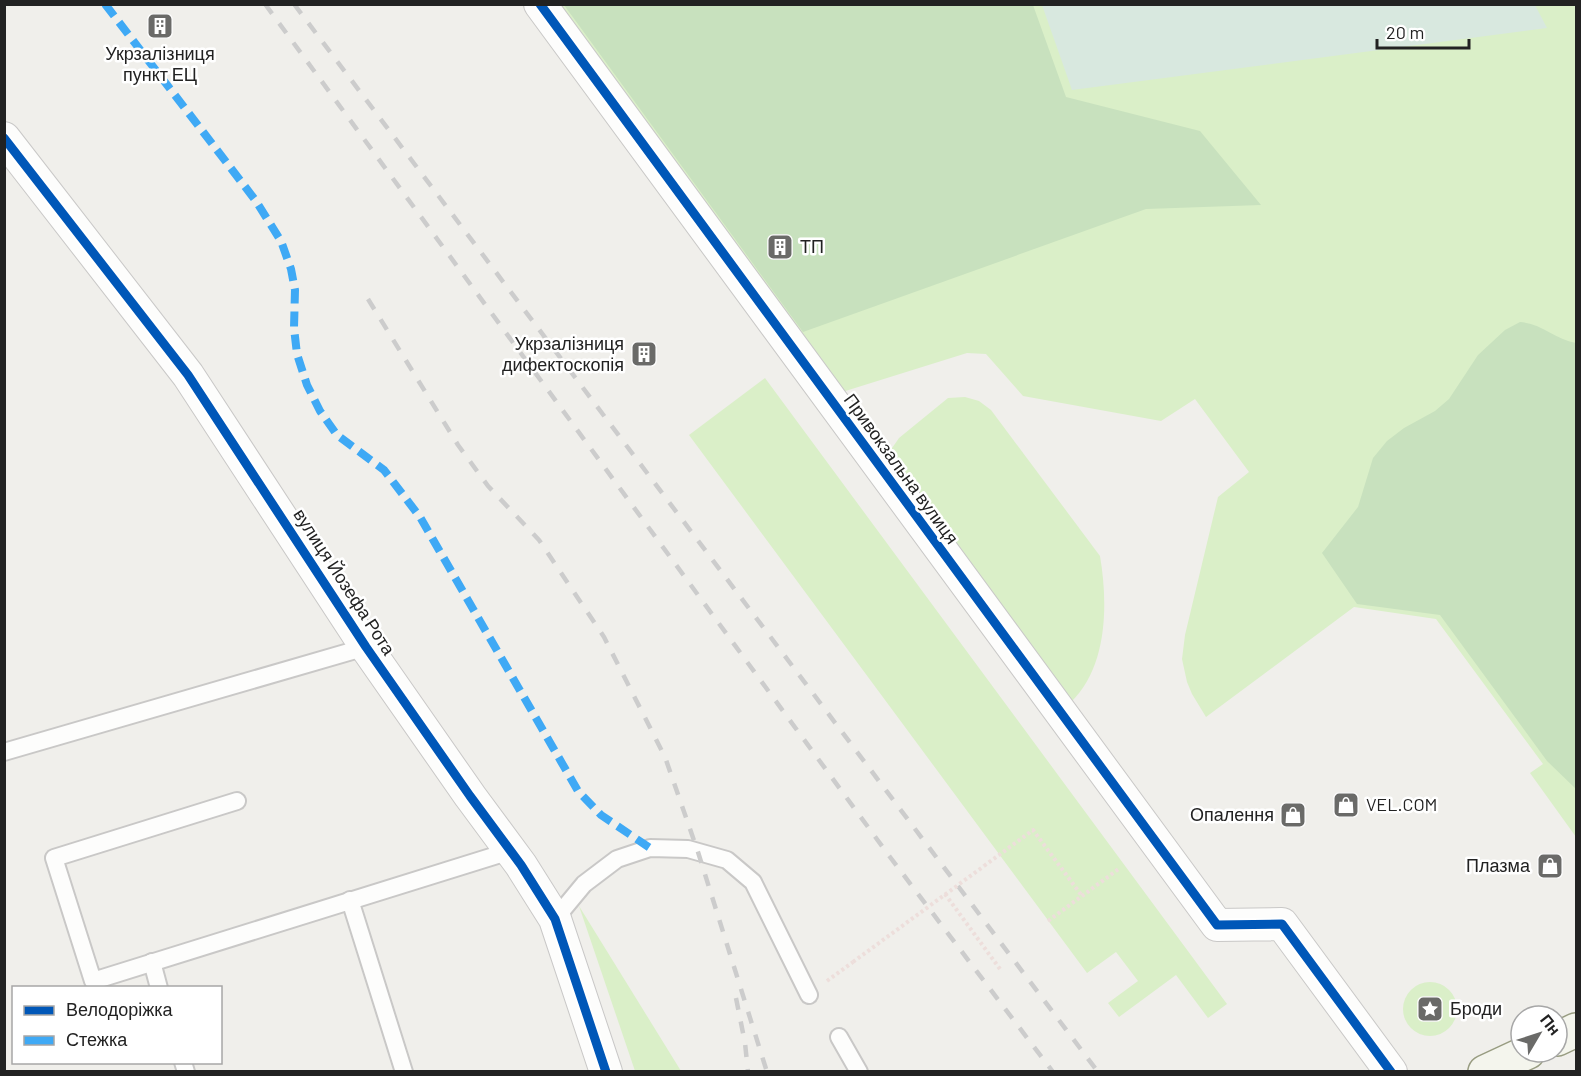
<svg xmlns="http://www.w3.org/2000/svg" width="1581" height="1076" font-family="Barlow,sans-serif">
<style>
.grass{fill:#daefc8}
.forest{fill:#c8e1be}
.wetland{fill:#d8e8df}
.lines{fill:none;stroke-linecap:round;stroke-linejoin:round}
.service-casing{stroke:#c9c8c7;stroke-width:20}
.minor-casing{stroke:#c9c8c7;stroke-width:34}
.secondary-casing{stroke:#989c81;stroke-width:36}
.path{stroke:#eddedb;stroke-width:4;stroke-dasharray:3 3;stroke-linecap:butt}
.service{stroke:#fdfdfc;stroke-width:16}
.minor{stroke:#fdfdfc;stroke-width:32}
.secondary{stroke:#f4f5ed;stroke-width:33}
.rail{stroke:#ccc;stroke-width:4.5;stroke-dasharray:12 12;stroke-linecap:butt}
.path-bridge{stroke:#eddedb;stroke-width:4;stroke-dasharray:3 3;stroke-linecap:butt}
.quiet{stroke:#3fa9f5;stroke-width:8;stroke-dasharray:15 8;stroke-linecap:butt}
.cycleway-casing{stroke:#fff;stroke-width:13}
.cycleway{stroke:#0057b8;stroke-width:9}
.labels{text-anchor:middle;stroke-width:5;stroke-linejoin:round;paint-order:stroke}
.poi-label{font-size:18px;fill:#222;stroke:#fff;text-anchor:start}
.street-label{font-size:18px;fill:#222;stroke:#fff}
</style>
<rect width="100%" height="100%" fill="#f0efeb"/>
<g class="grass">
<path d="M 554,5 L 1576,5 L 1576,837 L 1530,773 L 1543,764 L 1436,619 L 1354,607 L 1206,717 L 1192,694 L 1187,682 L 1182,659 L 1185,635 L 1218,497 L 1249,472 L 1195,399 L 1161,421 L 1023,396 L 986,354 L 967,353 L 839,393 Z"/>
<path d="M 765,378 L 1227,1004 L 1208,1018 L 1176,975 L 1119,1017 L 1108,1003 L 1138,981 L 1116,952 L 1087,973 L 689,435 Z"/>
<path d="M 965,397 L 979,401 L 991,410 L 1100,556 C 1108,603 1108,666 1071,702 L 886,465 L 890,451 L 899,438 L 948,398 Z"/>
<path d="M 579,906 L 681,1071 L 635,1071 Z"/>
<circle cx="1430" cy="1009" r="27"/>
</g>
<g class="forest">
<path d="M 564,5 L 1033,5 L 1066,97 L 1200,131 L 1261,205 L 1146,209 L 803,332 Z"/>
<path d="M 1520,322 C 1541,323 1555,339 1576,343 L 1576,789 L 1547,761 L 1440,615 L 1357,604 L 1322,553 L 1358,507 L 1373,458 L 1387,441 L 1404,428 L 1435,411 L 1449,399 L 1478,355 L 1505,330 Z"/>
</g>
<path class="wetland" d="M 1535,5 L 1547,28 L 1072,90 L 1042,5 Z"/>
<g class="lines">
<g class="service-casing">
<g id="service">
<path d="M 4,752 L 366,647"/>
<path d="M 237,801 L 54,858 L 93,981 L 510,851"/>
<path d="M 350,900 L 404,1072"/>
<path d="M 555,919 L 584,884 L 617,859 L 650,848 L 688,849 L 727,860 L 753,882 L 809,995"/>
<path d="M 152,962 L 159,988"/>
<path d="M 839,1037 L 859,1072"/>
<path d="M 183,1062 L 186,1072"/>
</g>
</g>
<g class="minor-casing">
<g id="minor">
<path d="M 540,4 L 1217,925 L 1282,924 L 1391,1072"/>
<path d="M 4,138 L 188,375 L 366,647 L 470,796 L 521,865 L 555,919 L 606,1072"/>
</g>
</g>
<g class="secondary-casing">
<g id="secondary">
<path d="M 1557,1039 L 1576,1030"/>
<path d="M 1485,1072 L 1528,1052"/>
</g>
</g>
<g class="path">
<path d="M 984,866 L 1033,830 L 1082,896"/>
<path d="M 945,894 L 1000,969"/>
<path d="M 1048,921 L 1120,868"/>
<path d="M 827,981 L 853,962"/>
</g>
<use href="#service" class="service"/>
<use href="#minor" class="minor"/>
<use href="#secondary" class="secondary"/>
<g class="rail">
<path d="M 265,4 L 890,857 L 1053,1072"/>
<path d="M 294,4 L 1098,1072"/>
<path d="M 368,299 L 458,445 L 488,486 L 539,540 L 604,637 L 665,757 L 698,852 L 767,1072"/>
<path d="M 736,998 L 745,1043 L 748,1072"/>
</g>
<path class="path-bridge" d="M 853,962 L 984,866"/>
<path class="quiet" d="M 105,4 L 256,201 L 281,241 L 291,269 L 295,290 L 294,328 L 297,354 L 307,385 L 320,411 L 337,435 L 384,470 L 420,517 L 578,791 L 601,815 L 650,848"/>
<g class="cycleway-casing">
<g id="cycleway">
<path d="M 540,4 L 1217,925 L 1282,924 L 1391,1072"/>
<path d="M 4,138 L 188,375 L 366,647 L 470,796 L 521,865 L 555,919 L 606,1072"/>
</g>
</g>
<use href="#cycleway" class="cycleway"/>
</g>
<defs>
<g id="building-square" transform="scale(1.35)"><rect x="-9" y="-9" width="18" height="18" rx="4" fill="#6a6a68" stroke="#fff"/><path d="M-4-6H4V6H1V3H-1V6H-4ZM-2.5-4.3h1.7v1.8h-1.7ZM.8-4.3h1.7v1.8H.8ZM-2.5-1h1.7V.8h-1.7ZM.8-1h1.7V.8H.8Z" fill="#fff"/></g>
<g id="shop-square" transform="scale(1.35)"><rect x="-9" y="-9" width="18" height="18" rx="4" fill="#6a6a68" stroke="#fff"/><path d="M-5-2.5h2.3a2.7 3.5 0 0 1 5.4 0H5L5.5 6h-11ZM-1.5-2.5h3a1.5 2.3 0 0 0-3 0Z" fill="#fff"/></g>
<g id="sight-square" transform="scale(1.35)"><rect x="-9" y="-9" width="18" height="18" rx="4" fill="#6a6a68" stroke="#fff"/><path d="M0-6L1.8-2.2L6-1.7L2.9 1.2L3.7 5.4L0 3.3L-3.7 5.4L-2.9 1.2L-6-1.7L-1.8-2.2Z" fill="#fff"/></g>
</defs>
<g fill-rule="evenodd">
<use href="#building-square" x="160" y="26"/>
<use href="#building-square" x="780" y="247"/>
<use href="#building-square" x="644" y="354"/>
<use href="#shop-square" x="1346" y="805"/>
<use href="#shop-square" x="1293" y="815"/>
<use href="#shop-square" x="1550" y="866"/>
<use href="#sight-square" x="1430" y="1009"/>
</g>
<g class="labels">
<g class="poi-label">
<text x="160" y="60" text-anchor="middle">Укрзалізниця<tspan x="160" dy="21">пункт ЕЦ</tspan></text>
<text x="800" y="253">ТП</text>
<text x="624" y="350" text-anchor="end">Укрзалізниця<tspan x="624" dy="21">дифектоскопія</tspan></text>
<text x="1366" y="811">VEL.COM</text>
<text x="1274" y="821" text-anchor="end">Опалення</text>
<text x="1530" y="872" text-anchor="end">Плазма</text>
<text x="1450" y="1015">Броди</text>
</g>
<g class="street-label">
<text transform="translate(901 469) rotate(54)" y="6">Привокзальна вулиця</text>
<text transform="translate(344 582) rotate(57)" y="6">вулиця Йозефа Рота</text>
</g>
</g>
<rect width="1581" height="1076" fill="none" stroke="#222222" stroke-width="12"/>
<rect x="12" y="986" width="210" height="78" fill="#ffffff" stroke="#a7a7a7" stroke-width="1.5"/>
<rect x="24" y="1006" width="30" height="9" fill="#0057b8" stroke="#a7a7a7" stroke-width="1.5"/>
<text x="66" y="1016" font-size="18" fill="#222222">Велодоріжка</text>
<rect x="24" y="1036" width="30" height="9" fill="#3fa9f5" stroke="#a7a7a7" stroke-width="1.5"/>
<text x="66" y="1046" font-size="18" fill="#222222">Стежка</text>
<g transform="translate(1539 1034) rotate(51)"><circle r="28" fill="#ffffff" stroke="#a7a7a7" stroke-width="1.5"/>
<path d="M0-4.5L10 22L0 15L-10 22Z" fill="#6a6a68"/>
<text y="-9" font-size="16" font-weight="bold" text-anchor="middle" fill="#222222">Пн</text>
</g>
<path d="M1377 39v9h92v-9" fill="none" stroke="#222222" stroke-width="3"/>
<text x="1386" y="39" font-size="18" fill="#222222" stroke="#ffffff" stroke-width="4.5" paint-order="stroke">20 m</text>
</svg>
